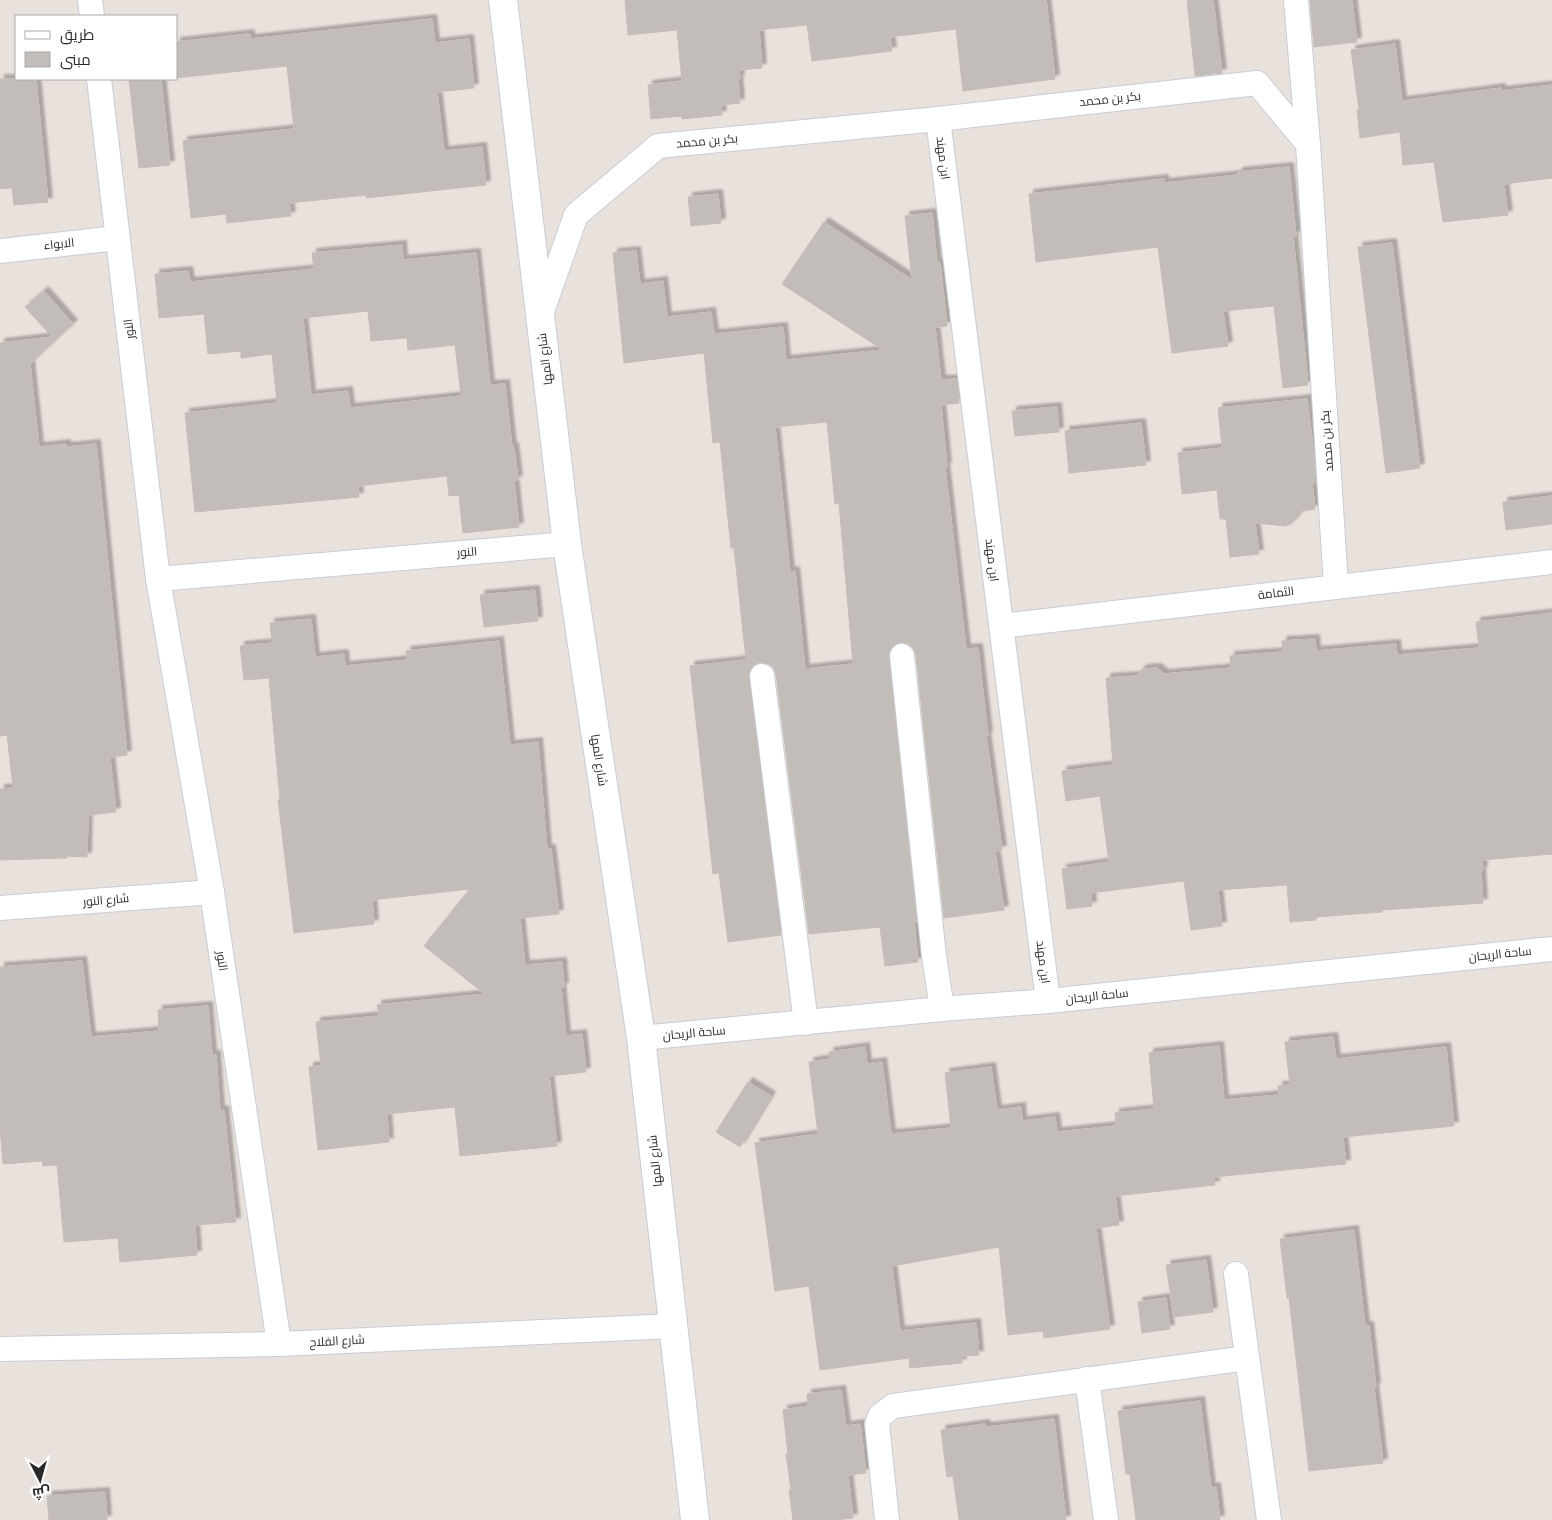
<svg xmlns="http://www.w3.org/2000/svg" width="1552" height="1520" font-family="Figtree,Cairo,sans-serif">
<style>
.building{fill:#c2bdb8;stroke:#c4beb6;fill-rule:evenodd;filter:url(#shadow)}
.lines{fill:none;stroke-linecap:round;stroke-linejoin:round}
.street-casing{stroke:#c8ccd5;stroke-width:26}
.secondary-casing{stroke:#c8ccd5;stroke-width:30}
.street{stroke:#fff;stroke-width:24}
.secondary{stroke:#fff;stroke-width:28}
.labels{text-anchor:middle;stroke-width:4;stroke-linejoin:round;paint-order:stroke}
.street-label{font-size:12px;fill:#292929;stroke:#fff}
</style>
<defs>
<filter id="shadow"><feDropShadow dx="4.5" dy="-4.5" stdDeviation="1" flood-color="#0004"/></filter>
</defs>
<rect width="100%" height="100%" fill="#e9e2dc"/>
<g class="building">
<path d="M 625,0 L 1046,0 L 1055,79 L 963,91 L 956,29 L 890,37 L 892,51 L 812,61 L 807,25 L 759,30 L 762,68 L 739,70 L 740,79 L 738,79 L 740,103 L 721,105 L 722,115 L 682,119 L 682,116 L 651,119 L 648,85 L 682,81 L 677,30 L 628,35 Z"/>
<path d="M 1187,0 L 1213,0 L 1222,73 L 1195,76 Z"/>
<path d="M 1310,0 L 1352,0 L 1357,42 L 1314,47 Z"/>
<path d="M 432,19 L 435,43 L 469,39 L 474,88 L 437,92 L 444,151 L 482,147 L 486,185 L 366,198 L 366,195 L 289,203 L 291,216 L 227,223 L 226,214 L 191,218 L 183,141 L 294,129 L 287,66 L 176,78 L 176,42 L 250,34 L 250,39 Z"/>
<path d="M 1395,44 L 1402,101 L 1501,88 L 1501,91 L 1552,85 L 1552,178 L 1504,184 L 1508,215 L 1443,222 L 1434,162 L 1403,165 L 1400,132 L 1360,138 L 1357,110 L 1359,110 L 1351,50 Z"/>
<path d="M 0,79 L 36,79 L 48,202 L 14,205 L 12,188 L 0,189 Z"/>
<path d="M 129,79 L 161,79 L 170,165 L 139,168 Z"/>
<path d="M 1289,167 L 1296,236 L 1293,236 L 1308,385 L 1283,388 L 1274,306 L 1223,311 L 1228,346 L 1172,353 L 1158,247 L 1036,262 L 1029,194 L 1164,179 L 1164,183 L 1238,175 L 1238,172 Z"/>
<path d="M 718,194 L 721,223 L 691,226 L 688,197 Z"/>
<path d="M 932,213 L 937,263 L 940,263 L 947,326 L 935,327 L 941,380 L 957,379 L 959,403 L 941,405 L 947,467 L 945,467 L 966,649 L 978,648 L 988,736 L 986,736 L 1002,850 L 995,851 L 1004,910 L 944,918 L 916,655 L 913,648 L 908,644 L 900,642 L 894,645 L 890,650 L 888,657 L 917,922 L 914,922 L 918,962 L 885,966 L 880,927 L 809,934 L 776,674 L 773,667 L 768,664 L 761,662 L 753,665 L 749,671 L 748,678 L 781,935 L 728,942 L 719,873 L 713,874 L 690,666 L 746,660 L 734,548 L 731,548 L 720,442 L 713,443 L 704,353 L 624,363 L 613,253 L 636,251 L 640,284 L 663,281 L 667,317 L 711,312 L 714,334 L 783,327 L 786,360 L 883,350 L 782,284 L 824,222 L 912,280 L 905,216 ZM 827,422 L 835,504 L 839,503 L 853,664 L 805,669 L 795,571 L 790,572 L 775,427 Z"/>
<path d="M 1392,243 L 1420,468 L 1386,473 L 1358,247 Z"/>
<path d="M 402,245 L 403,260 L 476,253 L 490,385 L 505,384 L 512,447 L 514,447 L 518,480 L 514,480 L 519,527 L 463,533 L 459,495 L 449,496 L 447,476 L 358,486 L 359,497 L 195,512 L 185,413 L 277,403 L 272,354 L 241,358 L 241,351 L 208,354 L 204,314 L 159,318 L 155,274 L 188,271 L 190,282 L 314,269 L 312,253 ZM 368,311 L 371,341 L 407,338 L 408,350 L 455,345 L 461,396 L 350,408 L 348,391 L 311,395 L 303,318 Z"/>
<path d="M 44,291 L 73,324 L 30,364 L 39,447 L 66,444 L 66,447 L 96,444 L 127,755 L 110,757 L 116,812 L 88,815 L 87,857 L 67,856 L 67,858 L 0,860 L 0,789 L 13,788 L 7,735 L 0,736 L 0,343 L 52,337 L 25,307 Z"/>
<path d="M 1307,399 L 1313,448 L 1316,482 L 1312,483 L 1315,509 L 1302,511 L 1291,524 L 1285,526 L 1255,523 L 1259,554 L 1230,557 L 1226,519 L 1220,519 L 1217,490 L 1182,494 L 1178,453 L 1222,448 L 1218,408 Z"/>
<path d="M 1057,407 L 1059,432 L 1015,436 L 1012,411 Z"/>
<path d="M 1141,423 L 1146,465 L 1069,473 L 1065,431 Z"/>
<path d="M 1552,496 L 1552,524 L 1506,530 L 1503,502 Z"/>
<path d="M 535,590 L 538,621 L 484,627 L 480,595 Z"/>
<path d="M 1552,613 L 1552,854 L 1482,860 L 1483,870 L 1481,871 L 1483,903 L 1382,910 L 1382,912 L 1316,917 L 1316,920 L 1290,922 L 1287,885 L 1218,890 L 1222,926 L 1191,930 L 1184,881 L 1091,893 L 1092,906 L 1067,909 L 1062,869 L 1109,862 L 1100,796 L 1066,801 L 1062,771 L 1113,765 L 1106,678 L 1137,676 L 1142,669 L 1157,668 L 1164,674 L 1231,668 L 1230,656 L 1283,652 L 1282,641 L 1315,639 L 1316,651 L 1396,644 L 1397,655 L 1479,648 L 1476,622 Z"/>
<path d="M 311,619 L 315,657 L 344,654 L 345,666 L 407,660 L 406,651 L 499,641 L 510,745 L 538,742 L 547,849 L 551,849 L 559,914 L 520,918 L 525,965 L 562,962 L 564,987 L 561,987 L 566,1036 L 582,1034 L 586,1072 L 549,1076 L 557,1146 L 460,1156 L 455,1107 L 387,1114 L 389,1142 L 318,1150 L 309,1067 L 321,1066 L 316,1022 L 379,1016 L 377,1005 L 485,994 L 424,946 L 470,889 L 372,900 L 374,924 L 294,933 L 278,800 L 280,800 L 269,678 L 244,680 L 240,646 L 272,643 L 270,623 Z"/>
<path d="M 82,961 L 91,1037 L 159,1031 L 158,1010 L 208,1006 L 212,1055 L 216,1055 L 220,1111 L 224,1110 L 236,1222 L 195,1225 L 197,1255 L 120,1262 L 118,1238 L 64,1242 L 57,1165 L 43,1166 L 42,1161 L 3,1164 L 0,1127 L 0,967 Z"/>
<path d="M 1333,1037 L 1336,1059 L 1446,1047 L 1454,1126 L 1343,1137 L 1346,1164 L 1214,1177 L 1215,1185 L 1115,1196 L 1119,1225 L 1096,1228 L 1110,1329 L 1044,1338 L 1043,1331 L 1008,1335 L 999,1247 L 892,1266 L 900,1331 L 976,1323 L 979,1355 L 962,1356 L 962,1363 L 910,1368 L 909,1358 L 820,1370 L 809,1286 L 775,1291 L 755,1143 L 818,1134 L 809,1062 L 830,1059 L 829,1052 L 865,1047 L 867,1064 L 882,1062 L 891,1134 L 951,1128 L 945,1073 L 991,1067 L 997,1110 L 1021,1107 L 1022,1121 L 1055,1117 L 1057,1132 L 1116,1126 L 1115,1113 L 1154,1109 L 1149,1053 L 1219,1046 L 1224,1100 L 1279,1095 L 1278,1086 L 1290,1085 L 1285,1042 Z"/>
<path d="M 748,1082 L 771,1096 L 740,1147 L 716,1132 Z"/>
<path d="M 1354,1230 L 1365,1326 L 1369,1326 L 1376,1387 L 1374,1388 L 1383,1463 L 1309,1471 L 1289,1298 L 1287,1298 L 1280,1239 Z"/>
<path d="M 1206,1260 L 1213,1312 L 1174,1317 L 1166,1265 Z"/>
<path d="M 1166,1298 L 1170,1329 L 1142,1333 L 1138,1302 Z"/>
<path d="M 841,1390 L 846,1426 L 860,1424 L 866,1473 L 848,1475 L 853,1518 L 836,1520 L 793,1520 L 789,1490 L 791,1490 L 786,1454 L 788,1454 L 783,1410 L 808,1406 L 807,1394 Z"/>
<path d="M 1200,1401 L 1211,1488 L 1216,1487 L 1220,1520 L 1136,1520 L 1130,1474 L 1126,1474 L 1118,1411 Z"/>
<path d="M 1054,1419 L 1066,1520 L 959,1520 L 953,1476 L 947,1477 L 941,1430 L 985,1424 L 986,1427 Z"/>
<path d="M 105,1492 L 107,1520 L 49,1520 L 47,1496 Z"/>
</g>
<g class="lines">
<g class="street-casing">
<g id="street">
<path d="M 90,0 L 92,16"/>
<path d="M 1296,0 L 1308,144"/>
<path d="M 99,79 L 158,579 L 212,892 L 279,1344"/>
<path d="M 938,119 L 1048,1001"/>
<path d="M 0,251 L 118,238"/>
<path d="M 540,317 L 576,215 L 658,146 L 938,119 L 1257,83 L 1308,144 L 1336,586"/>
<path d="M 158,579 L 567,544"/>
<path d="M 1001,626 L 1552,562"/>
<path d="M 902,656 L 934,956 L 942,1009"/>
<path d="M 762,676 L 806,1023"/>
<path d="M 0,908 L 212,892"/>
<path d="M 641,1038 L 942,1009 L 1048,1001 L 1552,949"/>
<path d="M 1236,1274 L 1269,1520"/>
<path d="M 0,1349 L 279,1344 L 673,1326"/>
<path d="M 1087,1379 L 1106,1520"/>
<path d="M 887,1520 L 877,1424 L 880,1416 L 893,1406 L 1247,1358"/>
</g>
</g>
<g class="secondary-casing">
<path id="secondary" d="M 503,0 L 567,544 L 641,1038 L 695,1520"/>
</g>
<use href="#street" class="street"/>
<use href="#secondary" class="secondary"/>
</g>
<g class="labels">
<g class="street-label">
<text transform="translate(1110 99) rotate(-6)" y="4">بكر بن محمد</text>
<text transform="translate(707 141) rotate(-5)" y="4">بكر بن محمد</text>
<text transform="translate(943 158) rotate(83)" y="4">ابن مهند</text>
<text transform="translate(59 244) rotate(-6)" y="4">الابواء</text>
<text transform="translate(129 329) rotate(-97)" y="4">النور</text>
<text transform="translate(545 359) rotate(-97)" y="4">شارع المها</text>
<text transform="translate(1327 441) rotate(-94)" y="4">بكر بن محمد</text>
<text transform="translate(467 552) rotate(-5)" y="4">النور</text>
<text transform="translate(992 560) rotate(83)" y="4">ابن مهند</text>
<text transform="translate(1276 593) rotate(-7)" y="4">الثمامة</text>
<text transform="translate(599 760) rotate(81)" y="4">شارع المها</text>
<text transform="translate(106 900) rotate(-5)" y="4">شارع النور</text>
<text transform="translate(1500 954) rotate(-6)" y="4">ساحة الريحان</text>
<text transform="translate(222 961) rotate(82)" y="4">النور</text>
<text transform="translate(1043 962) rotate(83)" y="4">ابن مهند</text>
<text transform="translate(1097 996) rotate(-6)" y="4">ساحة الريحان</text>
<text transform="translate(694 1033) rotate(-5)" y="4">ساحة الريحان</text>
<text transform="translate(655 1161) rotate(-96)" y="4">شارع المها</text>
<text transform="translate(337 1341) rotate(-3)" y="4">شارع الفلاح</text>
</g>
</g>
<rect x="15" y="15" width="162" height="65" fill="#ffffff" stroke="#a9a9a9"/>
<rect x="25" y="31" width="25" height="8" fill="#ffffff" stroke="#a9a9a9"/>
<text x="60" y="40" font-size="15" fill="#292929">طريق</text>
<rect x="25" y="52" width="25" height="15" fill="#c2bdb8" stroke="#a9a9a9"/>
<text x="60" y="65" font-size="15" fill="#292929">مبنى</text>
<g transform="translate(40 1480) rotate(174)" stroke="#ffffff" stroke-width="4" paint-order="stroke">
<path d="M0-4L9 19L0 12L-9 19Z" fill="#292929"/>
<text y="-8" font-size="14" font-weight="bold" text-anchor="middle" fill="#292929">ش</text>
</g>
</svg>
